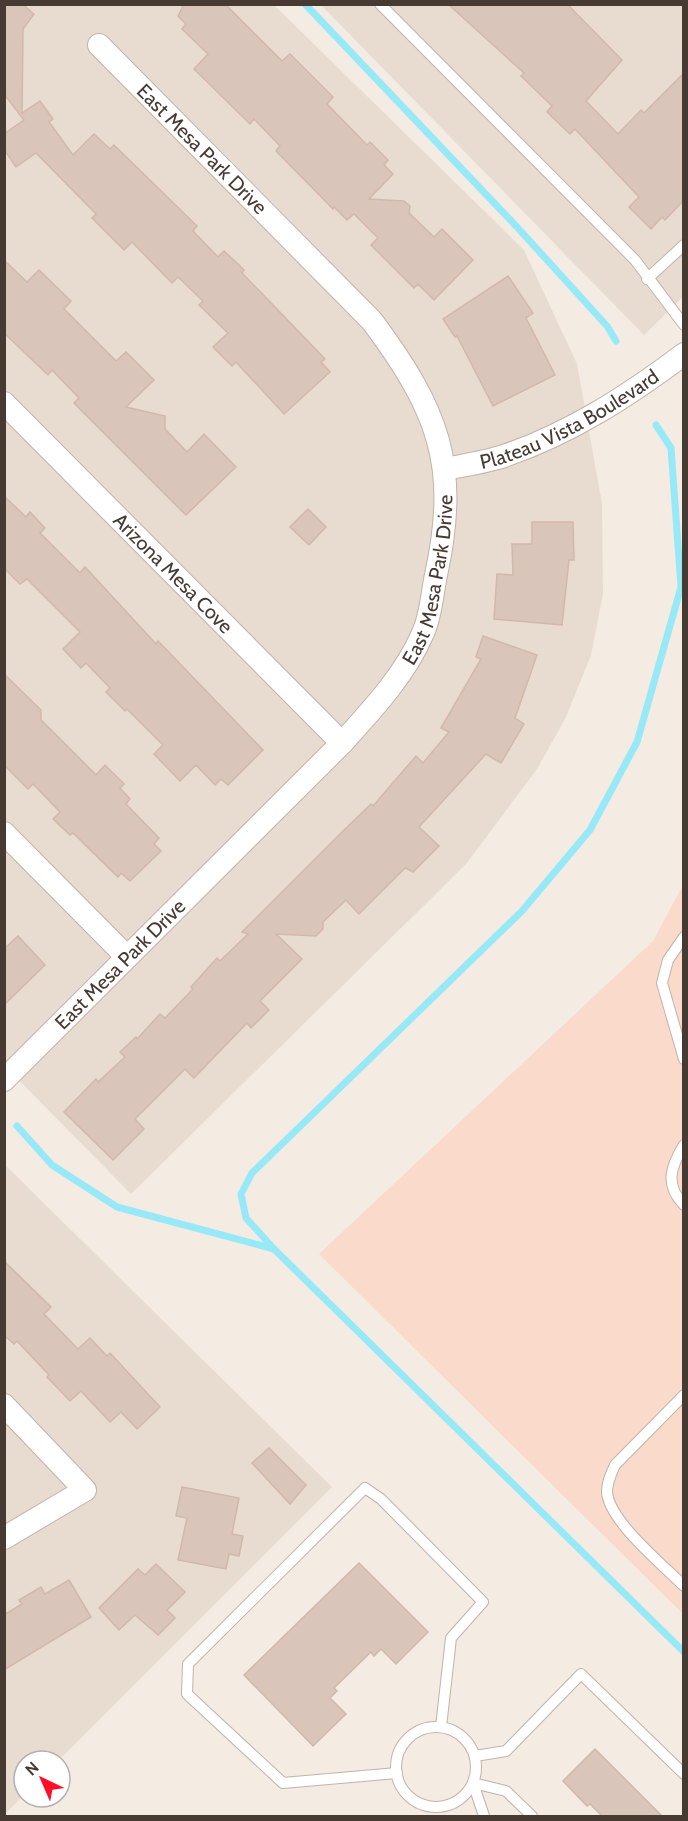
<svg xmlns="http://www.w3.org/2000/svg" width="688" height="1821" font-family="Cabin,sans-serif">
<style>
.residential{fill:#e8dbd0}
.commercial{fill:#f9dacb}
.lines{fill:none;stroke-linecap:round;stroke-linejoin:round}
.stream{stroke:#97e9f8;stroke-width:7}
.building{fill:#dac5ba;stroke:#d2b8aa;stroke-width:1.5}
.lane-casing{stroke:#c3b3a8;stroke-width:12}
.street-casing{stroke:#c3b3a8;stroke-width:24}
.lane{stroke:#fff;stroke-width:10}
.street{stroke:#fff;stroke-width:22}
.labels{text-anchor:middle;stroke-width:6;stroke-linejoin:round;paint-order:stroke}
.street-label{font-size:20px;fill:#463a33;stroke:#fff}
</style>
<rect width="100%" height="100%" fill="#f4ebe3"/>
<g class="residential">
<path d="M 4,5 L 274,5 L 524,250 L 577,364 L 602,504 L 603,594 L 591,655 L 566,717 L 537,769 L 466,864 L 131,1194 L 5,1066 Z"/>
<path d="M 321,5 L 683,5 L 683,297 L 644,335 Z"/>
<path d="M 4,1164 L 332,1487 L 58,1761 L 24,1761 L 24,1795 L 5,1814 Z"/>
</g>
<path class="commercial" d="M 683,885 L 683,1614 L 319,1254 L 653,941 Z"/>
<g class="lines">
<g class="stream">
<path d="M 305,4 L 517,227 L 607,326 L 616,341"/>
<path d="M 17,1126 L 52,1165 L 117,1207 L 274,1249 L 684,1652"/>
<path d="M 274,1249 L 246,1218 L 241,1194 L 252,1173 L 522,911 L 590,830 L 637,742 L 681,587 L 671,448 L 656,425"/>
</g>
</g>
<g class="building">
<path d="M 4,4 L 22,4 L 34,14 L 23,29 L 22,113 L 40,101 L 53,119 L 49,122 L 73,155 L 94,134 L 110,149 L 114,145 L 197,226 L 193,231 L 218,257 L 224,251 L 238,264 L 244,270 L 242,273 L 325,359 L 321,362 L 330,372 L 284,414 L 236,362 L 232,366 L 213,347 L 228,333 L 199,305 L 203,301 L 178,277 L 172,283 L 132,242 L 124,250 L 92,218 L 96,214 L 36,153 L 16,167 L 4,149 L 4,134 L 24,120 L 4,94 Z"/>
<path d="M 184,4 L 225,4 L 282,61 L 290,54 L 333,97 L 327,104 L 367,145 L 370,142 L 388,160 L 384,165 L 393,174 L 369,199 L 404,201 L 410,206 L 409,213 L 434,237 L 442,229 L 473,260 L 434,300 L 418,284 L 414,288 L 371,245 L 378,238 L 354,214 L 347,220 L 334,207 L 333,209 L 276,151 L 280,146 L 254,119 L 250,124 L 194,69 L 208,54 L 182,29 L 186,24 L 178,16 Z"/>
<path d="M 448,4 L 567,4 L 622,60 L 586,101 L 618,134 L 641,110 L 644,113 L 684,73 L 684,200 L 665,220 L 662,217 L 651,229 L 629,207 L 639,197 L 575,129 L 570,134 L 547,112 L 552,106 L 521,76 L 524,73 Z"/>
<path d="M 4,260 L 27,282 L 39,270 L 71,301 L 64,309 L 116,361 L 126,352 L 154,380 L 126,407 L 165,416 L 165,429 L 187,452 L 204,434 L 236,467 L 186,515 L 74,403 L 79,398 L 52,370 L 48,375 L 4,333 Z"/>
<path d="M 508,276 L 533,313 L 526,318 L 555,375 L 493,406 L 457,336 L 455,337 L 443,319 Z"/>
<path d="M 4,496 L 26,517 L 30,512 L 45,528 L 40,533 L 80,573 L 85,567 L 156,644 L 158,641 L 263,750 L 228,785 L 221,779 L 215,785 L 196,765 L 180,781 L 154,754 L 163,745 L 127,709 L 125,711 L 106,692 L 110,688 L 86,663 L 81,668 L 63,649 L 80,632 L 27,579 L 20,584 L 4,568 Z"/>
<path d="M 308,509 L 326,527 L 309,545 L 290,527 Z"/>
<path d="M 532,522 L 573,522 L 574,560 L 569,560 L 562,625 L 494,619 L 497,574 L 513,575 L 512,544 L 532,544 Z"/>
<path d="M 483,636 L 537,655 L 515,718 L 524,724 L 501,763 L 486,754 L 419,827 L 439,846 L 413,872 L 405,868 L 359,914 L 346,900 L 323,922 L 323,929 L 316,936 L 276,934 L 302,959 L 260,1001 L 269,1010 L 251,1028 L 247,1023 L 194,1078 L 185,1069 L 135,1119 L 144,1129 L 113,1160 L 64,1112 L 96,1079 L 98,1082 L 125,1057 L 120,1052 L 136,1037 L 137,1039 L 160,1014 L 165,1018 L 193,989 L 191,987 L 217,958 L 220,961 L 248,934 L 242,932 L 341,833 L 371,804 L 373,806 L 416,756 L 423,763 L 449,732 L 441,728 L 481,659 L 476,657 Z"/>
<path d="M 4,674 L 41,710 L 41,720 L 96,775 L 105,765 L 124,784 L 120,788 L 130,799 L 126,804 L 159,838 L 154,844 L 161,851 L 130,881 L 121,873 L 118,877 L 73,833 L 70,835 L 53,819 L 60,812 L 33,784 L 28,789 L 4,765 Z"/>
<path d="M 18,936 L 45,965 L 4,1005 L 4,949 Z"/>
<path d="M 4,1261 L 51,1307 L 44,1314 L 78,1349 L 90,1338 L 107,1356 L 110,1353 L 160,1407 L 137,1429 L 121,1412 L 110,1422 L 81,1391 L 70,1401 L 47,1377 L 49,1375 L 17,1341 L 14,1344 L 4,1335 Z"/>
<path d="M 269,1448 L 306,1485 L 290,1504 L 252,1463 Z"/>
<path d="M 182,1487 L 239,1498 L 232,1534 L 243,1536 L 239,1556 L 229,1554 L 226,1569 L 178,1560 L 187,1518 L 176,1516 Z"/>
<path d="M 359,1563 L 428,1632 L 396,1664 L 381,1649 L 374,1656 L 371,1652 L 334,1688 L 337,1691 L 330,1698 L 346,1714 L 313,1746 L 244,1675 Z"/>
<path d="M 156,1564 L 185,1592 L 167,1610 L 175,1618 L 158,1635 L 135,1615 L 119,1630 L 99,1608 L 138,1569 L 145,1575 Z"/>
<path d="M 69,1580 L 91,1617 L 4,1670 L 4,1615 L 22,1604 L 19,1600 L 41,1587 L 45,1594 Z"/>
<path d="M 595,1749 L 662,1816 L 602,1816 L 590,1804 L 587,1806 L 563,1781 Z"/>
</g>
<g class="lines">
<g class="lane-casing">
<g id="lane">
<path d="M 380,4 L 635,260 L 684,325"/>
<path d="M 647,279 L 684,245"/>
<path d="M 684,937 L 668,960 L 662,983 L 684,1059"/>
<path d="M 684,1145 C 671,1166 664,1185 684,1205"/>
<path d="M 684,1395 L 615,1465 C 611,1474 607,1482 607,1492 C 609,1521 663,1565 684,1586"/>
<circle cx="436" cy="1767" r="40"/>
<path d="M 475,1756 L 506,1751 L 581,1674 L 684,1774"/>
<path d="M 397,1773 L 283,1783 L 187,1694 L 188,1664 L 365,1488 L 381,1499 L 483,1602 L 451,1638 L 441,1727"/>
<path d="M 473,1783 L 506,1791 L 532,1816"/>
<path d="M 473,1783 L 484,1816"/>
</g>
</g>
<g class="street-casing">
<g id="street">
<path id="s1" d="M 4,403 L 342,743"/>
<path id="s2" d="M 446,469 C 465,465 486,462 504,456 C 571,433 628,396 684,354"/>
<path d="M 4,833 L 127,957"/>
<path id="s3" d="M 4,1080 L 342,743 C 372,710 405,675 423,633 C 431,616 432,594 436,575 C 460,464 438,410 372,321 L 99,45"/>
<path d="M 4,1405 L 85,1490 L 4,1538"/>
</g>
</g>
<use href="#lane" class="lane"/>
<use href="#street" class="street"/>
</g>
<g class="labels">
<g class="street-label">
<text transform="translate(202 149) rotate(45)" y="7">East Mesa Park Drive</text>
<text dy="7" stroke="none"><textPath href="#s2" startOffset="134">Plateau Vista Boulevard</textPath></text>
<text dy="7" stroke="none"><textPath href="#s1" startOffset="240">Arizona Mesa Cove</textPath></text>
<text dy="7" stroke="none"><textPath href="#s3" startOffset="668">East Mesa Park Drive</textPath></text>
<text dy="7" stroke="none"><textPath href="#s3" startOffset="164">East Mesa Park Drive</textPath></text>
</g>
</g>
<rect width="688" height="1821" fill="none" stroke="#463a33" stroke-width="12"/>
<g transform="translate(42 1779) rotate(316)"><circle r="28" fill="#ffffff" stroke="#b5b0ad" stroke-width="1.5"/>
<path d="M0-4.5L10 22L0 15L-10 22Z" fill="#ff0f27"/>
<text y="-9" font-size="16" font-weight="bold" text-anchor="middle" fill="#463a33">N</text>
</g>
</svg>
